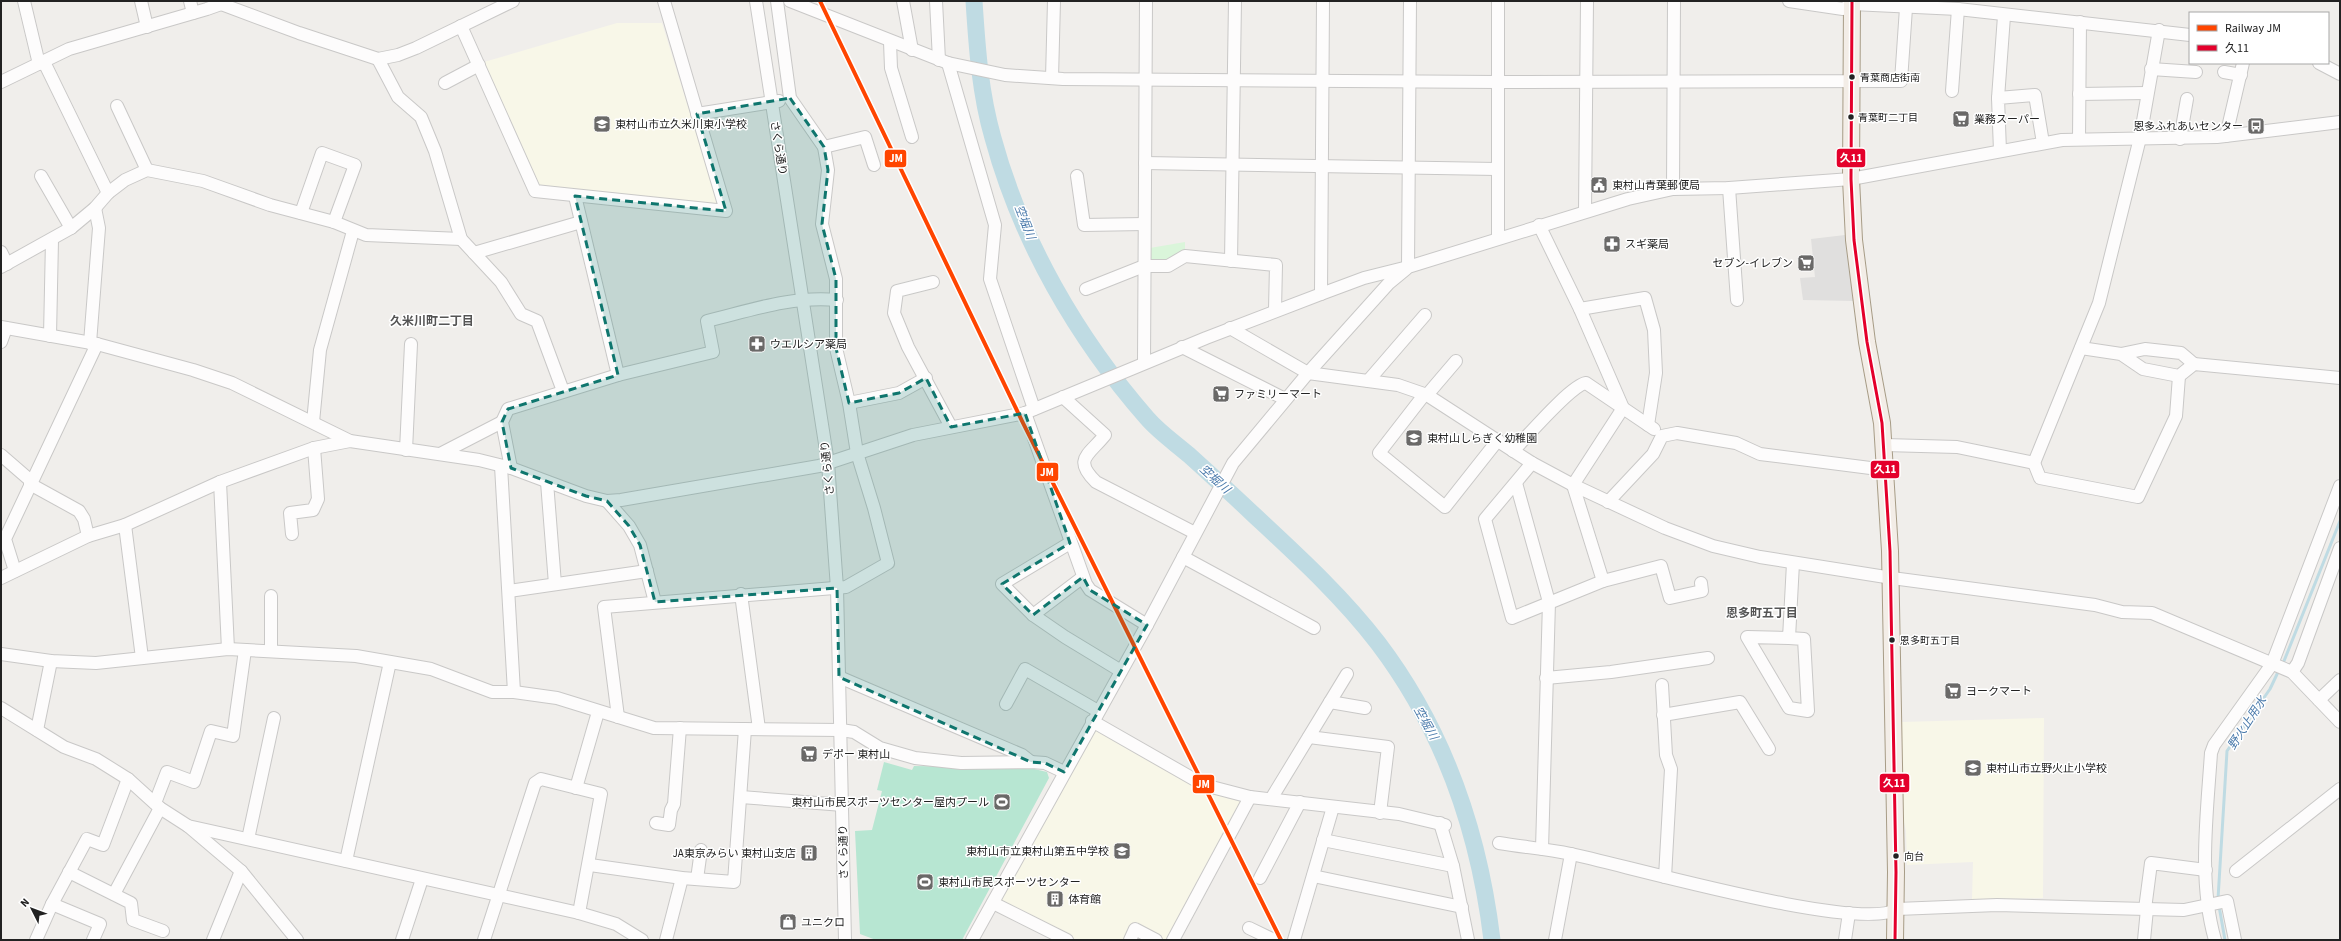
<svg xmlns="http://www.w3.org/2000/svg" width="2341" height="941" font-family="'Source Sans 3','Noto Sans JP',sans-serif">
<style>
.education{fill:#f8f7e8}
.park{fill:#daf5da}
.pitch{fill:#b7e6d2}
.parking{fill:#e0dfde}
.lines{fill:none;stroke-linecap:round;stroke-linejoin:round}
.stream{stroke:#bfdbe3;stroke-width:3}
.river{stroke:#bfdbe3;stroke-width:17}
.minor-casing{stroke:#c9c8c7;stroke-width:14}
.major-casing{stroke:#a79c86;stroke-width:18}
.minor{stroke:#fdfcfc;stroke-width:12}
.major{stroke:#f3ede7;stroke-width:16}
.bus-1-casing{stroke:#fff;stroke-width:6}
.bus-1{stroke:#e4002b;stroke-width:3}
.rail-1-casing{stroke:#fff;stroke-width:7}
.rail-1{stroke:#ff4500;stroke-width:4}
.marked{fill:#0f766e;fill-opacity:0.2;stroke:#0f766e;stroke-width:3;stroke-dasharray:8 5;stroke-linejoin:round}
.bus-dot{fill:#222;stroke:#fff;stroke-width:1.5}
.labels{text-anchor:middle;stroke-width:3;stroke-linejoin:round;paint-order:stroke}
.bus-label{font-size:10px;fill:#222;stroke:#fff;text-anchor:start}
.poi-label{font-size:11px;fill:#222;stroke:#fff;text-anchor:start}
.street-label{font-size:11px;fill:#222;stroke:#fff}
.water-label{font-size:12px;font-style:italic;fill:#4a7aab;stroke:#fff}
.neighbourhood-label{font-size:12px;font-weight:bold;fill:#555;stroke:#fff}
.line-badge{stroke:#fff;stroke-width:1.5}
.badge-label{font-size:11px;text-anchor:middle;font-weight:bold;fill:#fff}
</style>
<rect width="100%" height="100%" fill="#f0eeeb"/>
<g class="education">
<path d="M 617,23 L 662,23 L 718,204 L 538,185 L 484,62 Z"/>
<path d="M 2044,718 L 2043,898 L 1972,899 L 1973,862 L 1907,865 L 1906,831 L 1902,814 L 1901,722 Z"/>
<path d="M 1096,728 L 1202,788 L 1229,799 L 1244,800 L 1168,940 L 1162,940 L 1134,925 L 1126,940 L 1077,940 L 998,902 Z"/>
</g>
<path class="park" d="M 1185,242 L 1185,256 L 1144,266 L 1144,249 Z"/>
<path class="pitch" d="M 884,762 L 912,770 L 914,766 L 1030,768 L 1047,772 L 1049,778 L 962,940 L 876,940 L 860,934 L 855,831 L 872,830 L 882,791 L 877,790 Z"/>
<path class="parking" d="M 1845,235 L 1854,301 L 1803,300 L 1800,278 L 1815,277 L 1811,239 Z"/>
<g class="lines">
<g class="stream">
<path d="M 2282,666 L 2340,521"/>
<path d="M 2218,899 L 2227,751 L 2270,689 L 2279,670"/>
<path d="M 2219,906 L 2225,940"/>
</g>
<path class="river" d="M 974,1 C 977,47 980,93 993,138 C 1021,241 1077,338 1147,418 C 1159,432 1175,443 1189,455 C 1211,475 1233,495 1254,515 C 1297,555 1342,596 1378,643 C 1444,730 1479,832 1492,940"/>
<g class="minor-casing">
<g id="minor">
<path d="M 24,1 L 39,64"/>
<path d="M 141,1 L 147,27"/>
<path d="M 190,1 L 193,13"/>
<path d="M 756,1 L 828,463 L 837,588 L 845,940"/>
<path d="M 790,1 L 948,63 L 1005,75 L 1063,79 L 1498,82 L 1901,81 L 1906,8"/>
<path d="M 903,1 L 912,50"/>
<path d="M 936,1 L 939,60"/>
<path d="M 1789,1 L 1843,9 L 1852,4 L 1958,9 L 2190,35"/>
<path d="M 221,4 L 299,33 L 378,59 L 398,55 L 416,48 L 513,1"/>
<path d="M 461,26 L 535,191 L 726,211 L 664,1"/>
<path d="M 890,42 L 891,68 L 912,137"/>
<path d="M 378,59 L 398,97 L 421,117 L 435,151 L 461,239 L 501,282 L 521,314 L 537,321 L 563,391"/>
<path d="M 44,62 L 108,193"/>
<path d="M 948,63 L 995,225 L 990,279 L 1034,409"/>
<path d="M 2319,63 L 2340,74"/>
<path d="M 2151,69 L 2196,72"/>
<path d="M 2224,72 L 2241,75"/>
<path d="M 1052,78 L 1054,1"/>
<path d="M 1,82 L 69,49 L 207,9 L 221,4 L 224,1"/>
<path d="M 445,83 L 479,65"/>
<path d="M 1952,91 L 1958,9"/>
<path d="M 2079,94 L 2147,93"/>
<path d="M 1998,98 L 2004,16"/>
<path d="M 117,106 L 147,170"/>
<path d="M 697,114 L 779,101"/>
<path d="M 2226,136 L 2243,63"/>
<path d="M 2079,138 L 2080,22"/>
<path d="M 2180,139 L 2187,99"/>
<path d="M 824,147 L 865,137 L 874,165"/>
<path d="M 2000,151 L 1998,98 L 2035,95 L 2043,143"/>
<path d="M 1145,163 L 1497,169"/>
<path d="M 41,176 L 71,228"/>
<path d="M 1077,176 L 1084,225 L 1144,224"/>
<path d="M 1729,188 L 1737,300"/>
<path d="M 1673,189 L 1674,1"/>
<path d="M 575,196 L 618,375"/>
<path d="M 1585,211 L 1587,1"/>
<path d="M 301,213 L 322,153 L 355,165 L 334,222"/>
<path d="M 1539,225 L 1580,309 L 1623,408 L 1573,485 L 1603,581"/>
<path d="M 1498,238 L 1498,1"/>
<path d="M 1,252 L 7,264"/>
<path d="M 474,253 L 581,222"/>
<path d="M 1231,261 L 1235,1"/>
<path d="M 1,267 L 71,228 L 95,208 L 108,193 L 125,180 L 147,170 L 203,181 L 270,205 L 334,222 L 366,235 L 461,239"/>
<path d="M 1408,267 L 1410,1"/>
<path d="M 933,282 L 897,291 L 894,313 L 908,347 L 951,427"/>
<path d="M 1086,289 L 1144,266 L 1168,266 L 1185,256 L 1276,265 L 1275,310"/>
<path d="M 1321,294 L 1323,1"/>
<path d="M 1580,309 L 1645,298 L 1654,330 L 1656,373 L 1648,425"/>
<path d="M 1,327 L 97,344 L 193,370 L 232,383 L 350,441 L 479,460 L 511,468 L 586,496 L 607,501 L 621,500 L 819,466 L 913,435 L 1025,413 L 1206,338 L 1321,294 L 1364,278 L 1408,267 L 1628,199 L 1673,189 L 1729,188 L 1851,179 L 2062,140 L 2217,137 L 2340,122"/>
<path d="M 1230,328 L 1308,373 L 1398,385 L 1427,395 L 1532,463 L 1573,485 L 1665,528 L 1713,546 L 1760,557 L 1892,578 L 2095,605 L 2122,612 L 2152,613 L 2292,672 L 2340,722"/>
<path d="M 50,336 L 52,240"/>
<path d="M 1,342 L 6,328"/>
<path d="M 90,343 L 99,228 L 95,208"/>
<path d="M 1182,347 L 1285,399"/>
<path d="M 2081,348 L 2121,354 L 2143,369 L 2179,376 L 2194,364 L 2340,378"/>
<path d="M 2121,354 L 2145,349 L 2181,353 L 2194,364"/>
<path d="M 1144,363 L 1146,1"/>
<path d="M 1368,381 L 1425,315"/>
<path d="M 1424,395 L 1379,453 L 1445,507 L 1498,440"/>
<path d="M 1427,395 L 1456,361"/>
<path d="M 1063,397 L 1105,435 C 1088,456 1073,459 1096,482 L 1195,533"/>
<path d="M 849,403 L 899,393 L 926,378"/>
<path d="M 1025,413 L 1086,584 L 1090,590 L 1147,625"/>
<path d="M 313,422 L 320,350 L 353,231"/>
<path d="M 1885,445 L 1957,447 L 2034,463 L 2099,303 L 2140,138 L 2159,30"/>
<path d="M 406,450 L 411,344"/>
<path d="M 1513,451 C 1526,438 1571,385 1586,383 L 1654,429"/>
<path d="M 440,454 L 502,422"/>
<path d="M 1,455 L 31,481"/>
<path d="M 1532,463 L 1485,519 L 1512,618 L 1603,581 L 1661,566 L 1670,598 L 1702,591 L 1701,583"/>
<path d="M 2034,463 L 2040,478 L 2138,497 L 2176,416 L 2179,376"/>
<path d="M 501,466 L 514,692"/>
<path d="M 511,468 L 502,422 L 508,409 L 618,375 L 713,352 L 707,321 C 752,310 790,296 837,300"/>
<path d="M 220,482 L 228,649"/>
<path d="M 547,482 L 555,584"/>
<path d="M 1516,483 L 1549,602 L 1542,849"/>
<path d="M 30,484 L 79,511 L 84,519 L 88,536"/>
<path d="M 607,501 L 629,526 L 640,545 L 655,602"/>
<path d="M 1608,502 L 1653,454 L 1662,436 L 1677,433 L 1736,443 L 1760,454 L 1886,470"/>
<path d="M 125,525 L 142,658"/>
<path d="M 292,534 L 290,513 L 313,510 L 318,499 L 314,448"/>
<path d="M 1070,543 L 1002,584 L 1033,615 L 1065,637 L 1121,671"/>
<path d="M 1183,557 L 1314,628"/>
<path d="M 15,571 L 5,539 L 97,344"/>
<path d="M 1,578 L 88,536 L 125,525 L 220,482 L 314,448 L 350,441"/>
<path d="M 509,591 L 647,571"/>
<path d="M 741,594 L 759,729"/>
<path d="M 271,596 L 271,650"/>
<path d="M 1033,615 L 1083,577"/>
<path d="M 1789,638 L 1747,637 L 1789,708 L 1808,711 L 1804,639 L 1789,638 L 1793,563"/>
<path d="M 1,654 L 51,661 L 96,663 L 228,649 L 356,656 L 431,669 L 492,692 L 514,692 L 557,698 L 654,728 L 841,730 L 854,732 L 880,748 L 915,758 L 961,763 L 1031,762 L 1045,763 L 1064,772"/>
<path d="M 2292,672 L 2298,663 L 2340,548"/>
<path d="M 839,677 L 1022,755 L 1031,762"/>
<path d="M 1546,678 L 1611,672 L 1708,658"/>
<path d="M 1662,685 L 1666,755 L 1671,769 L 1665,877"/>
<path d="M 2319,700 L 2340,680"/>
<path d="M 1330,702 L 1365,708"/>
<path d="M 1006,704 L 1025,669 L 1098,711"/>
<path d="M 1,708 L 64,747 L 96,759 L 128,779 L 160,808 L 188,826 L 579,913 L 616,924 L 642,940"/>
<path d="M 1663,715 L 1740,702 L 1769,749"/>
<path d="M 618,717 L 604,607 L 846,587 L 888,563 L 874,508 L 857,453 L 849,403 L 836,348 L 836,279 L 822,224 L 828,170 L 824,147 L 790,98 L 777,1"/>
<path d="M 1092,721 L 1204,785 L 1250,797 L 1399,814 L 1445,825"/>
<path d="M 37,730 L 51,661"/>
<path d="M 1309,737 L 1388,747 L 1380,813"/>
<path d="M 576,788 L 598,712"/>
<path d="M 741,797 L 843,805"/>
<path d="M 1271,799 L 1347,674"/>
<path d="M 155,803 L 167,772 L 194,782 L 211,731 L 233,736 L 245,650"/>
<path d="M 656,823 L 669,825 L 671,810 L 674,804 L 680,728"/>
<path d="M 1440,823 L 1453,866 L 1468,940"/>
<path d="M 188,826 L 241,871 L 297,940"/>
<path d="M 248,839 L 274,718"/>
<path d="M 1323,840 L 1453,866"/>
<path d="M 1499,843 C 1523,847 1547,849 1571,854 C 1625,865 1860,933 1897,909 L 1997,905 L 2184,910 L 2227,901 L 2235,940"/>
<path d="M 346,861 L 390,662"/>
<path d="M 590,865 L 682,878 L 734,882 L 745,729"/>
<path d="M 2236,871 L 2340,789"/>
<path d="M 69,872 L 131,903 L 133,920 L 163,931"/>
<path d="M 1313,876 L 1462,907"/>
<path d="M 1260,878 L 1300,802"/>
<path d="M 697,879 L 701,850"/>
<path d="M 114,894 L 160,808"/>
<path d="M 993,903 L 1067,940"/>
<path d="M 52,904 L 100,924 L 93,940"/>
<path d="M 2145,909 L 2151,863 L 2206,870"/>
<path d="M 1249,928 L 1274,940"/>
<path d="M 36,940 L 52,904 L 87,839 L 103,845 L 128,779"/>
<path d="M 213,940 L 241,871"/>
<path d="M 402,940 L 422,879"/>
<path d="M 484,940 L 535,783 L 541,779 L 601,794 L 579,913"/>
<path d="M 666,940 L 682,878"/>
<path d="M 972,940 L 1147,625 L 1233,463 L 1308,373 L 1389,283 L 1406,269"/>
<path d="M 1130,940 L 1135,929 L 1156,940"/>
<path d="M 1173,940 L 1250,797"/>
<path d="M 1294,940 L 1333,807"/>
<path d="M 1555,940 L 1571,854"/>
<path d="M 1845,940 L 1849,913"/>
<path d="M 2144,940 L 2147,909"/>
<path d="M 2215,940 C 2198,881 2207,814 2211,753 L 2214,745 L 2272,664 L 2340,486"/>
</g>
</g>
<g class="major-casing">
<path id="major" d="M 1852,1 L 1851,179 L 1854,240 L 1867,342 L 1882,423 L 1890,551 L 1896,872 L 1895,940"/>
</g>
<use href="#minor" class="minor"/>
<use href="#major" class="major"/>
<g class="bus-1-casing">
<path id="bus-1" d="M 1852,1 L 1851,179 L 1854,240 L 1867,342 L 1882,423 L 1890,551 L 1896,872 L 1895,940"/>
</g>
<use href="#bus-1" class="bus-1"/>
<g class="rail-1-casing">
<path id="rail-1" d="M 820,1 L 1023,423 L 1281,940"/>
</g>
<use href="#rail-1" class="rail-1"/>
</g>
<path class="marked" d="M 790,98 L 824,147 L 828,170 L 822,224 L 836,279 L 836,348 L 849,403 L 899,393 L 926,378 L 951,427 L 1025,413 L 1070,543 L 1002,584 L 1033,615 L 1083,577 L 1090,590 L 1147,625 L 1064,772 L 1045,763 L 1031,762 L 839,677 L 837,588 L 655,602 L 640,545 L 629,526 L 607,501 L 586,496 L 511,468 L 502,422 L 508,409 L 618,375 L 575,196 L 726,211 L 697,114 Z"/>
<defs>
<g id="supermarket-square" transform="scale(0.9)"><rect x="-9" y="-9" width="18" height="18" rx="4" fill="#6a6968" stroke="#fff"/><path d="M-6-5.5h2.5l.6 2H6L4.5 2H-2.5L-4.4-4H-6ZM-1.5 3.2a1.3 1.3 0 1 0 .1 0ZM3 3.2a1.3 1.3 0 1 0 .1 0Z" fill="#fff"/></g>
<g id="school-square" transform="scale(0.9)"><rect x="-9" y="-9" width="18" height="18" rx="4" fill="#6a6968" stroke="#fff"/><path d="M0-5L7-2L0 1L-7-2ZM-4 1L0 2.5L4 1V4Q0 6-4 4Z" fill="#fff"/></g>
<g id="bus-square" transform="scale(0.9)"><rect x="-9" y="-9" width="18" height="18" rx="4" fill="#6a6968" stroke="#fff"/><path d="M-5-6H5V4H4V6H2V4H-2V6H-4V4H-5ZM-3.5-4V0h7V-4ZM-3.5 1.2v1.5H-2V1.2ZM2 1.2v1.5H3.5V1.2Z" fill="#fff"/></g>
<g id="civic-square" transform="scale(0.9)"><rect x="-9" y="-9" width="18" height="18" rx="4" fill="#6a6968" stroke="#fff"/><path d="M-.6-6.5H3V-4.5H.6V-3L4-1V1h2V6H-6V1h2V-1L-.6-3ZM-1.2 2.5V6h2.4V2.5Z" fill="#fff"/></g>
<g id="pharmacy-square" transform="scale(0.9)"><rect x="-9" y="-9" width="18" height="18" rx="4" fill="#6a6968" stroke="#fff"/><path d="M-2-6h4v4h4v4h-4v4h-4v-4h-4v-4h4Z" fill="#fff"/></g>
<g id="stadium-square" transform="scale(0.9)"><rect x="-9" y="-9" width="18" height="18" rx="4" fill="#6a6968" stroke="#fff"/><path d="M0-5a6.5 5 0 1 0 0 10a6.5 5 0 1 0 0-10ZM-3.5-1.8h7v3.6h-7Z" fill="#fff"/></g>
<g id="building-square" transform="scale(0.9)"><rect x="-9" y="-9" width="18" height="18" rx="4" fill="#6a6968" stroke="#fff"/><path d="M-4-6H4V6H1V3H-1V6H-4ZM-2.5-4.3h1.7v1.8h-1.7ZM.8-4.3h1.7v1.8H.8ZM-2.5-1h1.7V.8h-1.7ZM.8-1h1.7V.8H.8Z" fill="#fff"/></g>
<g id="shop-square" transform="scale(0.9)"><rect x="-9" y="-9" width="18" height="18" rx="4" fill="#6a6968" stroke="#fff"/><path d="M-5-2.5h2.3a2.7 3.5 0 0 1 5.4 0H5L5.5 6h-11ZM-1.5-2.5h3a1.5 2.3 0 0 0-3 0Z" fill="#fff"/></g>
</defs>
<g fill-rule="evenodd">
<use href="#supermarket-square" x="1961" y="119"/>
<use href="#school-square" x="602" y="124"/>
<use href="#bus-square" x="2256" y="126"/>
<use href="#civic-square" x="1599" y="185"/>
<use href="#pharmacy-square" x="1612" y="244"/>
<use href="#supermarket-square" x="1806" y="263"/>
<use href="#pharmacy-square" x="757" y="344"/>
<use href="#supermarket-square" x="1221" y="394"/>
<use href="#school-square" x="1414" y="438"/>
<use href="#supermarket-square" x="1953" y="691"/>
<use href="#supermarket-square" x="809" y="754"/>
<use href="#school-square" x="1973" y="768"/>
<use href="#stadium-square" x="1002" y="802"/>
<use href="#school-square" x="1122" y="851"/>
<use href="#building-square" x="809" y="853"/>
<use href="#stadium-square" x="925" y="882"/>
<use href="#building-square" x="1055" y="899"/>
<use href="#shop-square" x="788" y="922"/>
</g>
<g class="bus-dot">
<circle cx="1852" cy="77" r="3.5"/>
<circle cx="1851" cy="117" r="3.5"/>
<circle cx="1892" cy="640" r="3.5"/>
<circle cx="1896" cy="856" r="3.5"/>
</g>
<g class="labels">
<g class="bus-label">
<text x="1860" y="81">青葉商店街南</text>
<text x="1858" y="121">青葉町二丁目</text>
<text x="1900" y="644">恩多町五丁目</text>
<text x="1904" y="860">向台</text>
</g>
<g class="poi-label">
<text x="1974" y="123">業務スーパー</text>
<text x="615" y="128">東村山市立久米川東小学校</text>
<text x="2243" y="130" text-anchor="end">恩多ふれあいセンター</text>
<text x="1612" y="189">東村山青葉郵便局</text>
<text x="1625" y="248">スギ薬局</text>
<text x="1793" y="267" text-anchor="end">セブン-イレブン</text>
<text x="770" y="348">ウエルシア薬局</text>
<text x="1234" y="398">ファミリーマート</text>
<text x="1427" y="442">東村山しらぎく幼稚園</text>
<text x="1966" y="695">ヨークマート</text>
<text x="822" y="758">デポー 東村山</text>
<text x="1986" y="772">東村山市立野火止小学校</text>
<text x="989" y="806" text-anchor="end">東村山市民スポーツセンター屋内プール</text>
<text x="1109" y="855" text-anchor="end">東村山市立東村山第五中学校</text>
<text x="796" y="857" text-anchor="end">JA東京みらい 東村山支店</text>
<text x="938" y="886">東村山市民スポーツセンター</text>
<text x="1068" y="903">体育館</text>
<text x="801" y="926">ユニクロ</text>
</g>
<g class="street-label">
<text transform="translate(779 148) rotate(81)" y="4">さくら通り</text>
<text transform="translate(827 468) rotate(-96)" y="4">さくら通り</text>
<text transform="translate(843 852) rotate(-91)" y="4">さくら通り</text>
</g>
<g class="water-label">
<text transform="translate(1025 222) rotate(69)" y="4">空堀川</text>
<text transform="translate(1215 479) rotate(42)" y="4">空堀川</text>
<text transform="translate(1426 723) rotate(61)" y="4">空堀川</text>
<text transform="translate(2247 723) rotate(-57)" y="4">野火止用水</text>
</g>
<g class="neighbourhood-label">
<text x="432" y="325">久米川町二丁目</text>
<text x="1762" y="617">恩多町五丁目</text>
</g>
</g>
<g class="line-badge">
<rect x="1836" y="148" width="30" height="20" rx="4" fill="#e4002b"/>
<rect x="884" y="149" width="23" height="19" rx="4" fill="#ff4500"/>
<rect x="1870" y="460" width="30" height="19" rx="4" fill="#e4002b"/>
<rect x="1036" y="462" width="23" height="20" rx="4" fill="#ff4500"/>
<rect x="1879" y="773" width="31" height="20" rx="4" fill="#e4002b"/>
<rect x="1192" y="774" width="23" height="20" rx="4" fill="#ff4500"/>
</g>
<g class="badge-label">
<text x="1851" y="162">久11</text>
<text x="896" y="162">JM</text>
<text x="1885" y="473">久11</text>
<text x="1047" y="476">JM</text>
<text x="1894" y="787">久11</text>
<text x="1203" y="788">JM</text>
</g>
<rect width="2341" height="941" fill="none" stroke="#222222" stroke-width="4"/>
<rect x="2189" y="12" width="140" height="52" fill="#ffffff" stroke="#a7a7a7"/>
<rect x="2197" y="25" width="20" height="6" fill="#ff4500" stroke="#a7a7a7"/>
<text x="2225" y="32" font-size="12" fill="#222222">Railway JM</text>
<rect x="2197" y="45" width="20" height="6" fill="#e4002b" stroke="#a7a7a7"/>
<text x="2225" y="52" font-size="12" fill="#222222">久11</text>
<g transform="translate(32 909) rotate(312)" stroke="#ffffff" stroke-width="3" paint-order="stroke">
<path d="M0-3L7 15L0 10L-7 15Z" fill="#222222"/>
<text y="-6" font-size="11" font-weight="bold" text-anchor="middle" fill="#222222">N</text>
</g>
</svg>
